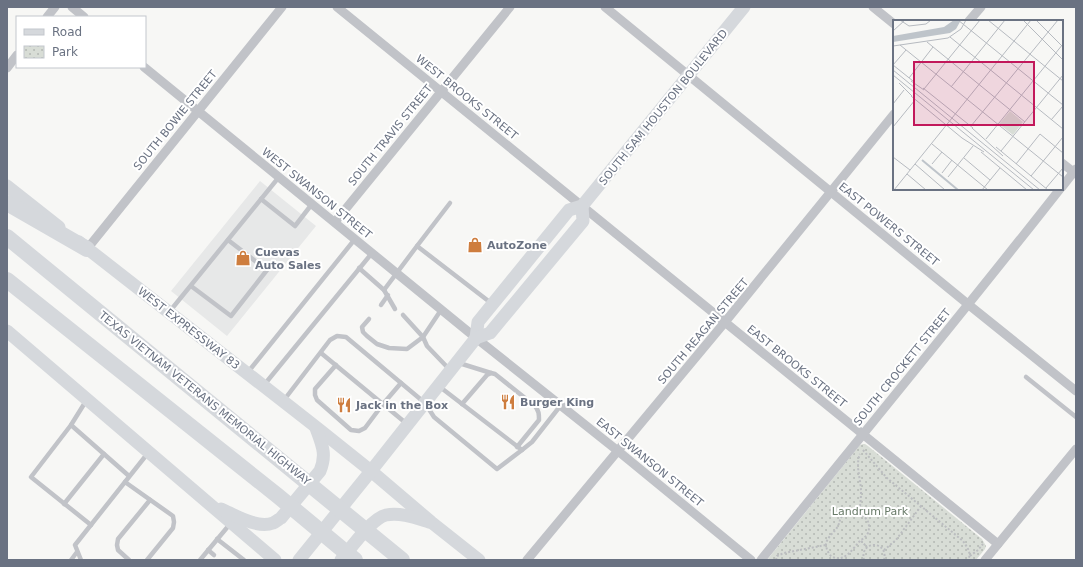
<svg xmlns="http://www.w3.org/2000/svg" width="1083" height="567" font-family="'DejaVu Sans',sans-serif">
<style>
.built{fill:#e7e8e8}
.park{fill:url(#park-dots)}
.lines{fill:none;stroke-linecap:round;stroke-linejoin:round}
.path{stroke:#bbbdc0;stroke-width:2;stroke-dasharray:2 2;stroke-linecap:butt}
.service{stroke:#c1c3c8;stroke-width:4.5}
.minor{stroke:#c1c3c8;stroke-width:9}
.secondary{stroke:#d5d8dc;stroke-width:13}
.motorway{stroke:#d5d8dc;stroke-width:16}
.labels{text-anchor:middle;stroke-width:4;stroke-linejoin:round;paint-order:stroke}
.street-label{font-size:11px;fill:#6a7282;stroke:#fff}
.poi-label{font-size:11px;font-weight:bold;fill:#6a7282;stroke:#fff;text-anchor:start}
.park-label{font-size:11px;fill:#687a68;stroke:#fff}
.inset-river{fill:none;stroke:#bec4ca;stroke-width:2}
.inset-road{fill:none;stroke:#b6bac0;stroke-width:1}
.view{fill:#c2185b;fill-opacity:0.15;stroke:#c2185b;stroke-width:2}
.inset-edge{fill:none;stroke:#6a7282;stroke-width:2}
</style>
<defs>
<pattern id="park-dots" width="8" height="8" patternUnits="userSpaceOnUse"><rect width="8" height="8" fill="#d8ddd6"/><path d="M2 2h.1M6 6h.1" fill="none" stroke="#b3b8b3" stroke-width="1.8" stroke-linecap="round"/></pattern>
</defs>
<rect width="100%" height="100%" fill="#f7f7f5"/>
<path class="built" d="M 260,181 L 316,226 L 227,336 L 171,291 Z"/>
<path class="park" d="M 863,444 L 865,444 L 868,446 L 982,539 L 986,546 L 985,549 L 976,560 L 767,560 L 860,445 Z"/>
<g class="lines">
<g class="path">
<path d="M 863,450 L 887,478 L 963,541 C 967,547 972,553 968,560"/>
<path d="M 846,513 C 859,512 873,517 868,533 C 866,537 862,539 859,542 C 852,550 843,564 831,556 C 828,553 826,548 826,544 C 827,537 835,532 838,526 C 841,519 839,518 846,513 Z"/>
<path d="M 859,514 C 860,507 861,499 861,492 C 861,479 855,466 860,454"/>
<path d="M 861,541 L 867,547"/>
<path d="M 884,550 L 896,540 L 921,506"/>
<path d="M 970,556 L 978,550 L 983,544"/>
<path d="M 776,560 L 777,556 L 784,553 L 826,545"/>
<path d="M 864,560 C 859,540 889,540 884,560"/>
</g>
<g class="service">
<path d="M 261,199 L 295,226 L 312,204"/>
<path d="M 417,246 L 450,203"/>
<path d="M 359,268 L 384,290 L 395,309"/>
<path d="M 191,286 L 231,316 L 267,270 L 228,240"/>
<path d="M 384,290 L 417,246 L 491,303"/>
<path d="M 381,305 L 388,295"/>
<path d="M 170,311 L 279,177"/>
<path d="M 403,315 L 423,337 L 427,346 L 449,369"/>
<path d="M 369,319 L 362,327 L 363,332 L 367,336 L 377,344 L 389,348 L 407,349 L 423,337 L 441,310"/>
<path d="M 321,353 L 407,424"/>
<path d="M 459,363 L 491,373"/>
<path d="M 336,365 L 315,389 L 315,395 L 317,400 L 351,430 L 359,431 L 365,428 L 383,404 L 401,383"/>
<path d="M 248,372 L 355,239"/>
<path d="M 1026,377 L 1076,417"/>
<path d="M 264,385 L 372,253"/>
<path d="M 440,387 L 522,450 L 532,442 L 561,405"/>
<path d="M 284,400 L 330,340 L 337,336 L 346,337 L 425,403 L 434,417 L 497,469 L 522,450"/>
<path d="M 86,401 L 71,425 L 31,477 L 91,525"/>
<path d="M 462,404 L 487,375 L 491,373 L 495,374 L 535,406 C 539,411 539,414 539,420 L 517,447"/>
<path d="M 71,425 L 129,476"/>
<path d="M 125,482 L 173,516 L 174,522 L 173,528 L 147,560"/>
<path d="M 64,504 L 104,454"/>
<path d="M 217,539 L 244,560"/>
<path d="M 208,550 L 214,555"/>
<path d="M 71,560 L 77,552"/>
<path d="M 81,560 L 75,545 L 148,453"/>
<path d="M 129,560 L 118,550 L 117,545 L 118,539 L 150,500"/>
<path d="M 200,560 L 230,524"/>
</g>
<g class="minor">
<path d="M 72,7 L 84,17"/>
<path d="M 337,7 L 998,544"/>
<path d="M 605,7 L 969,305 L 1076,391"/>
<path d="M 873,7 L 894,24"/>
<path d="M 47,17 L 55,7"/>
<path d="M 969,21 L 981,7"/>
<path d="M 144,67 L 476,338 L 618,451 L 751,560"/>
<path d="M 7,68 L 17,55"/>
<path d="M 1062,163 L 1076,174"/>
<path d="M 1062,187 L 1076,169"/>
<path d="M 335,222 L 510,7"/>
<path d="M 87,249 L 282,7"/>
<path d="M 527,560 L 725,322 L 894,114"/>
<path d="M 761,560 C 861,436 962,314 1060,189"/>
<path d="M 985,560 L 1076,449"/>
</g>
<g class="secondary">
<path d="M 7,186 L 59,227"/>
<path d="M 79,242 L 316,427 L 371,471 L 431,522 L 479,560"/>
<path d="M 7,331 L 275,560"/>
<path d="M 476,338 L 478,322 L 569,210 L 582,206 L 744,7"/>
<path d="M 221,509 C 235,515 257,529 273,523 C 276,522 279,519 281,518 L 320,471 C 327,454 322,445 316,428"/>
<path d="M 299,560 L 371,471 L 476,338 L 490,333 L 583,221 L 582,206"/>
<path d="M 341,560 C 351,548 372,518 386,515 C 400,512 416,518 429,522"/>
</g>
<g class="motorway">
<path d="M 7,203 L 87,249"/>
<path d="M 7,237 L 402,560"/>
<path d="M 7,280 L 278,496 L 355,560"/>
</g>
</g>
<defs>
<g id="shop-bare" transform="scale(1.2)"><path d="M-5-2.5h2.3a2.7 3.5 0 0 1 5.4 0H5L5.5 6h-11ZM-1.5-2.5h3a1.5 2.3 0 0 0-3 0Z" fill="#ce7d3e" stroke="#fff" stroke-width="2.5" paint-order="stroke"/></g>
<g id="restaurant-bare" transform="scale(1.2)"><path d="M-5-6h1v4h1v-4h1v4h1v-4h1v5L-1.5 .5V6h-2V.5L-5-1ZM5-6V6H3V1.5H1.5Q1.5-4 5-6Z" fill="#ce7d3e" stroke="#fff" stroke-width="2.5" paint-order="stroke"/></g>
</defs>
<g fill-rule="evenodd">
<use href="#shop-bare" x="475" y="245"/>
<use href="#shop-bare" x="243" y="258"/>
<use href="#restaurant-bare" x="508" y="402"/>
<use href="#restaurant-bare" x="344" y="405"/>
</g>
<g class="labels">
<g class="street-label">
<text transform="translate(467 97) rotate(39)" y="4">WEST BROOKS STREET</text>
<text transform="translate(663 107) rotate(-51)" y="4">SOUTH SAM HOUSTON BOULEVARD</text>
<text transform="translate(175 120) rotate(-51)" y="4">SOUTH BOWIE STREET</text>
<text transform="translate(390 135) rotate(-51)" y="4">SOUTH TRAVIS STREET</text>
<text transform="translate(317 193) rotate(39)" y="4">WEST SWANSON STREET</text>
<text transform="translate(889 224) rotate(39)" y="4">EAST POWERS STREET</text>
<text transform="translate(189 328) rotate(38)" y="4">WEST EXPRESSWAY 83</text>
<text transform="translate(703 331) rotate(-50)" y="4">SOUTH REAGAN STREET</text>
<text transform="translate(797 366) rotate(39)" y="4">EAST BROOKS STREET</text>
<text transform="translate(902 367) rotate(-51)" y="4">SOUTH CROCKETT STREET</text>
<text transform="translate(205 398) rotate(39)" y="4">TEXAS VIETNAM VETERANS MEMORIAL HIGHWAY</text>
<text transform="translate(650 462) rotate(39)" y="4">EAST SWANSON STREET</text>
</g>
<g class="poi-label">
<text x="487" y="249">AutoZone</text>
<text x="255" y="256">Cuevas<tspan x="255" dy="13">Auto Sales</tspan></text>
<text x="520" y="406">Burger King</text>
<text x="356" y="409">Jack in the Box</text>
</g>
<g class="park-label">
<text x="870" y="515">Landrum Park</text>
</g>
</g>
<g transform="translate(893 20)">
<rect width="170" height="170" fill="#f7f7f5"/>
<path d="M 117,91 L 130,102 L 120,115 L 106,104 Z" fill="#d8ddd6"/>
<path d="M 61,0 L 68,0 L 63,9 L 57,13 L 0,22 L 0,16 L 51,7 Z" fill="#bec4ca"/>
<path class="inset-river" d="M 29,140 L 65,170"/>
<path class="inset-road" d="M 7,0 L 16,6 L 33,4 L 38,0M 65,0 L 170,85M 95,0 L 170,61M 130,0 L 170,40M 143,0 L 170,27M 0,11 L 12,0M 57,17 L 170,109M 34,22 L 132,102M 7,25 L 170,157M 0,26 L 55,18 L 68,9 L 73,0M 0,45 L 13,30M 0,45 L 20,61M 0,50 L 147,170M 0,55 L 141,170M 16,58 L 40,27M 18,61 L 31,70M 6,63 L 19,76M 58,67 L 112,0M 30,68 L 80,108M 31,69 L 87,0M 18,76 L 69,118M 0,84 L 11,70M 158,100 L 170,86M 78,106 L 165,0M 0,107 L 22,80M 79,108 L 110,136M 69,118 L 91,132M 93,119 L 170,24M 39,124 L 95,170M 103,127 L 155,170M 108,131 L 170,55M 88,132 L 134,170M 0,137 L 17,150M 71,138 L 97,160M 22,144 L 52,170M 39,144 L 49,132M 123,144 L 147,114 L 170,133M 49,153 L 59,140M 14,154 L 33,170M 138,156 L 170,117M 55,157 L 80,126M 153,168 L 170,148M 1,170 L 138,0M 89,170 L 107,148"/>
<path class="view" d="M 21,42 L 141,42 L 141,105 L 21,105 Z"/>
<rect width="170" height="170" class="inset-edge"/>
</g>
<rect width="1083" height="567" fill="none" stroke="#6a7282" stroke-width="16"/>
<rect x="16" y="16" width="130" height="52" fill="#ffffff" stroke="#c3c7cd"/>
<rect x="24" y="29" width="20" height="6" fill="#d5d8dc" stroke="#c3c7cd"/>
<text x="52" y="36" font-size="12" fill="#6a7282">Road</text>
<rect x="24" y="46" width="20" height="12" fill="url(#park-dots)" stroke="#c3c7cd"/>
<text x="52" y="56" font-size="12" fill="#6a7282">Park</text>
</svg>
